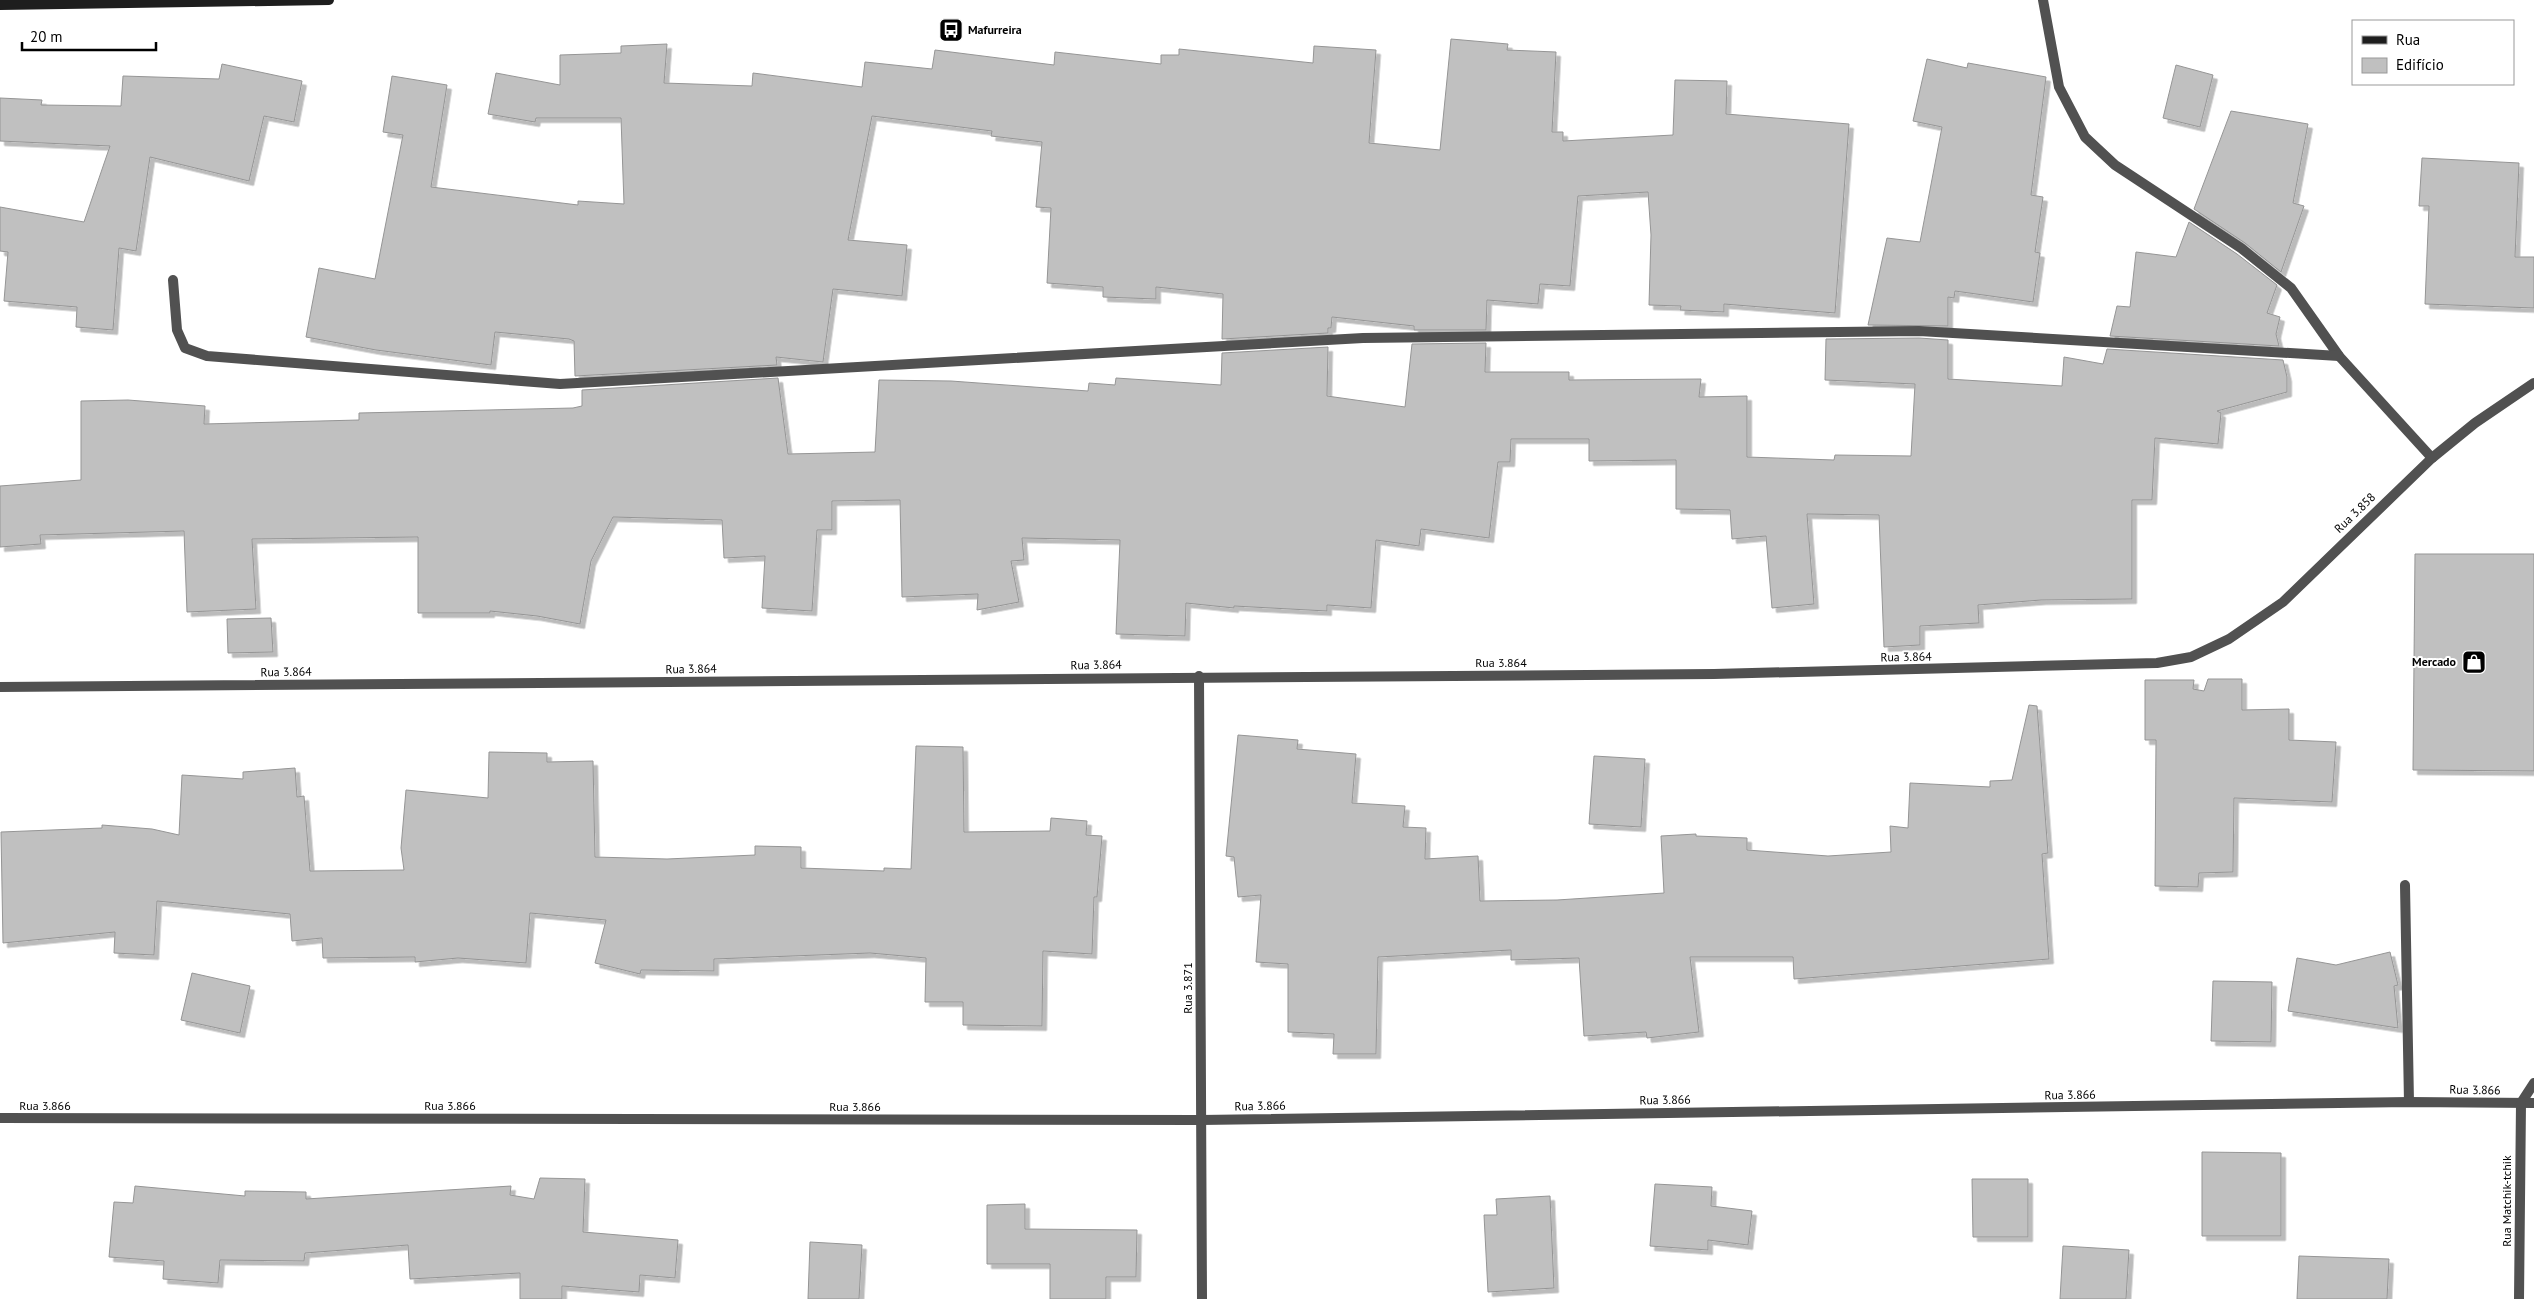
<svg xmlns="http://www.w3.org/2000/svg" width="2534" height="1299" font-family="'PT Sans',sans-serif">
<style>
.building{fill:#c0c0c0;stroke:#959595;filter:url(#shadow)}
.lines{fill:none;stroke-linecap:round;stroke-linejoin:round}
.minor{stroke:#515151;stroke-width:10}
.secondary{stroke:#1e1e1e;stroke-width:10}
.labels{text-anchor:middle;stroke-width:4;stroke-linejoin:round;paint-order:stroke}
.poi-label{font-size:12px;font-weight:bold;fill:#000;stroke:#fff;text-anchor:start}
.street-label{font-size:12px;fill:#000;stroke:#fff}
</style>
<defs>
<filter id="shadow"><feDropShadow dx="4.5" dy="4.5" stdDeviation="0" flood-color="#0004"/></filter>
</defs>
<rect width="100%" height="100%" fill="#fff"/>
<g class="building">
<path d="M 1451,39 L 1508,44 L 1507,50 L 1556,52 L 1552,132 L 1563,132 L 1563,141 L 1673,135 L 1675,80 L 1727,81 L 1726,114 L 1849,124 L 1835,313 L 1724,304 L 1724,312 L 1680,310 L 1681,306 L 1649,305 L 1651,235 L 1648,192 L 1578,196 L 1570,286 L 1540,284 L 1538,304 L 1487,300 L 1486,330 L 1414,330 L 1414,326 L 1332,317 L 1331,328 L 1328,328 L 1328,333 L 1222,339 L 1223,294 L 1156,287 L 1156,299 L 1103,297 L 1103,287 L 1047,283 L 1051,208 L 1036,207 L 1042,142 L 991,136 L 992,131 L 872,116 L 848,240 L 907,245 L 902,296 L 833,289 L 823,362 L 776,357 L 777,365 L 575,376 L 574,341 L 569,339 L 495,332 L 491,365 L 376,350 L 306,337 L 319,268 L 375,279 L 403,135 L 383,132 L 392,76 L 447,85 L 431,187 L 578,205 L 578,201 L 624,204 L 621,118 L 536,118 L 535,122 L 488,114 L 496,73 L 560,85 L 560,55 L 621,53 L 621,46 L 667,44 L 664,83 L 752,86 L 753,73 L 862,87 L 865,62 L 932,69 L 935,50 L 1054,65 L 1055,52 L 1161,64 L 1161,55 L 1179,55 L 1179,49 L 1313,63 L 1314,46 L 1376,50 L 1369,143 L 1440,150 Z"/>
<path d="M 1927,59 L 1967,68 L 1968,63 L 2046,77 L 2031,195 L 2043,197 L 2035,252 L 2040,253 L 2033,302 L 1955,291 L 1954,298 L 1948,297 L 1948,326 L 1868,325 L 1887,238 L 1920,242 L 1942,127 L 1913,121 Z"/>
<path d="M 222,64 L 302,81 L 294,122 L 264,116 L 249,181 L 150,157 L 136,251 L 119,248 L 113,330 L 76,327 L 77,307 L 4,301 L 8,252 L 0,251 L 0,207 L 84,222 L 110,146 L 0,141 L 0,98 L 42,100 L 41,105 L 121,106 L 123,76 L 219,79 Z"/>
<path d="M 2176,65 L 2213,75 L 2200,127 L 2163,118 Z"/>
<path d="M 2231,111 L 2308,124 L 2293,203 L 2304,206 L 2281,272 L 2245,243 L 2194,209 Z"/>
<path d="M 2422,158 L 2519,163 L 2515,257 L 2534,257 L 2534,308 L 2425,304 L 2429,206 L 2419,206 Z"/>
<path d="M 2189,222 L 2237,254 L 2277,285 L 2267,313 L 2280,317 L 2276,334 L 2279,346 L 2110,336 L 2117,306 L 2130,307 L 2136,252 L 2176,257 Z"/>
<path d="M 1919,338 L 1948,340 L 1948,379 L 2062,386 L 2064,357 L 2103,364 L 2107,349 L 2283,360 L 2287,377 L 2287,392 L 2217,411 L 2221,413 L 2218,444 L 2155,438 L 2152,500 L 2132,500 L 2132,599 L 2041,600 L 1978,605 L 1979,623 L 1920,626 L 1920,645 L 1884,647 L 1879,515 L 1807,514 L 1814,604 L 1772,608 L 1766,536 L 1732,539 L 1730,510 L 1676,509 L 1676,460 L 1589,461 L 1589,439 L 1511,439 L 1510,462 L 1498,462 L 1489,538 L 1421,529 L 1419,546 L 1376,540 L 1371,608 L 1327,605 L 1327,611 L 1234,606 L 1234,608 L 1186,603 L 1185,636 L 1116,634 L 1120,540 L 1022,538 L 1024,560 L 1011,561 L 1019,602 L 977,610 L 978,594 L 902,597 L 900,500 L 832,501 L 832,530 L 817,530 L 812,611 L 762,608 L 765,556 L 724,558 L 722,520 L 613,517 L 591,561 L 580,624 L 537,616 L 490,611 L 490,613 L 418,613 L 418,537 L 252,539 L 256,609 L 187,612 L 184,531 L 40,535 L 41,544 L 0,547 L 0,486 L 81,480 L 81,401 L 128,400 L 205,406 L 204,424 L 359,420 L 359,413 L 573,408 L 582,406 L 582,390 L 778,378 L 788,454 L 875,452 L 879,380 L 951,381 L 1088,391 L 1089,383 L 1115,385 L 1116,378 L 1221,385 L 1222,353 L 1328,347 L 1327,396 L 1405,407 L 1412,344 L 1486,343 L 1485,372 L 1569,372 L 1569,380 L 1701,379 L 1699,397 L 1747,396 L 1747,457 L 1834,460 L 1835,455 L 1911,456 L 1915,384 L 1825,380 L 1826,339 Z"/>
<path d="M 2415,554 L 2534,554 L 2534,771 L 2413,770 Z"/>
<path d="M 271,618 L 273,652 L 228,653 L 227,619 Z"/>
<path d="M 2208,679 L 2242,679 L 2242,710 L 2289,709 L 2289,740 L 2336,742 L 2332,802 L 2234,798 L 2233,872 L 2199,873 L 2198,887 L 2155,886 L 2156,740 L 2145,740 L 2145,680 L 2194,680 L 2193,689 L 2204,691 Z"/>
<path d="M 2029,705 L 2037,706 L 2048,853 L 2042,854 L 2049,959 L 1794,979 L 1793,957 L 1690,957 L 1699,1032 L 1647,1038 L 1646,1032 L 1584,1036 L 1579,958 L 1511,960 L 1511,950 L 1378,957 L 1376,1054 L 1333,1054 L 1334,1034 L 1288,1032 L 1288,964 L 1256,962 L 1261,895 L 1238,897 L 1234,857 L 1226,856 L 1238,735 L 1298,740 L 1297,749 L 1356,754 L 1352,803 L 1405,806 L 1403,827 L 1426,828 L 1425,859 L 1478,856 L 1480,901 L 1557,900 L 1664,893 L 1661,836 L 1696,834 L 1696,836 L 1747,838 L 1747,850 L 1828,856 L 1891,852 L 1890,826 L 1908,828 L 1910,783 L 1990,787 L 1990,781 L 2012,780 Z"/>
<path d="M 916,746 L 963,747 L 964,832 L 1050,831 L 1051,818 L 1087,821 L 1086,835 L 1102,836 L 1097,897 L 1094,897 L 1092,954 L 1043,951 L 1042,1026 L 963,1025 L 963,1002 L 925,1002 L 926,958 L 870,953 L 714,959 L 714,971 L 641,970 L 640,974 L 595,963 L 606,920 L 530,913 L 526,963 L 458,958 L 415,962 L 415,957 L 323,958 L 322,938 L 292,941 L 290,914 L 157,901 L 154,955 L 114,953 L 115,932 L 3,943 L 1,832 L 102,828 L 102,825 L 152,829 L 179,835 L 182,775 L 243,779 L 243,772 L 295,768 L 297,797 L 304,796 L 310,871 L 404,870 L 401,848 L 406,790 L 488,798 L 489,752 L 547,753 L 547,762 L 593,761 L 595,857 L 667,859 L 755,855 L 755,846 L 801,847 L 801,868 L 884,871 L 884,868 L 911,869 Z"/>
<path d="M 1594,756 L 1645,759 L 1641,827 L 1589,824 Z"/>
<path d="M 2390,952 L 2398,985 L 2394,986 L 2398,1028 L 2288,1011 L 2297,958 L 2336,965 Z"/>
<path d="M 192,973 L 250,986 L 240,1033 L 181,1020 Z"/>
<path d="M 2213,981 L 2272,982 L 2271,1042 L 2211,1041 Z"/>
<path d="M 2202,1152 L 2281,1153 L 2281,1236 L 2202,1236 Z"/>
<path d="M 540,1178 L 585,1179 L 583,1232 L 678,1240 L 675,1278 L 640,1275 L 639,1292 L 562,1286 L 562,1299 L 520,1299 L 520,1273 L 410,1279 L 408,1245 L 305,1253 L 304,1261 L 220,1260 L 218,1283 L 163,1279 L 164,1261 L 109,1257 L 114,1202 L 133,1203 L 135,1186 L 245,1196 L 245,1191 L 306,1192 L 306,1199 L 511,1186 L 510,1195 L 534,1199 Z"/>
<path d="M 1972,1179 L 2028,1179 L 2028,1237 L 1973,1237 Z"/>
<path d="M 1655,1184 L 1712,1187 L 1711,1206 L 1752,1211 L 1748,1245 L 1708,1240 L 1708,1250 L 1650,1246 Z"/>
<path d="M 1550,1196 L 1554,1288 L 1488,1292 L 1484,1215 L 1497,1215 L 1496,1199 Z"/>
<path d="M 1025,1204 L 1025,1229 L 1137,1230 L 1136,1277 L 1106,1277 L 1106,1299 L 1050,1299 L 1050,1264 L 987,1264 L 987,1205 Z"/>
<path d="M 810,1242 L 862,1245 L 859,1299 L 808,1299 Z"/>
<path d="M 2063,1246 L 2129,1250 L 2126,1299 L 2060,1299 Z"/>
<path d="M 2299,1256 L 2389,1259 L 2387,1299 L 2297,1299 Z"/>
</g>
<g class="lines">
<g class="minor">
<path d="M 2043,0 L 2059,87 L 2085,137 L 2115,165 L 2241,248 L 2291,288 L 2339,356 L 2432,458"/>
<path d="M 173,280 L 177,330 L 185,348 L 207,356 L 560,384 L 1363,338 L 1919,331 L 2339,356"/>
<path d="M 1199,676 L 1202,1299"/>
<path d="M 0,687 L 1714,674 L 2157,663 L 2191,657 L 2229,639 L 2283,602 L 2432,458 L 2475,423 L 2534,383"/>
<path d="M 2405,885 L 2409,1102"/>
<path d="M 2521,1103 L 2534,1083"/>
<path d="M 0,1118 L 1201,1120 L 2409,1102 L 2534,1103"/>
<path d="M 2519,1299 L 2521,1103"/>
</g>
<path class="secondary" d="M 0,5 L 329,0"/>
</g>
<defs>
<g id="bus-square" transform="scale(1.25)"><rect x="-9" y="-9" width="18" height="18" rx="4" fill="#000" stroke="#fff"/><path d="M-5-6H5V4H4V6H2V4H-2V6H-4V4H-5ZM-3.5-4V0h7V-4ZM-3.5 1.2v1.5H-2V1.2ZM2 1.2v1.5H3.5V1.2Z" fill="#fff"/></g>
<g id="shop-square" transform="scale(1.25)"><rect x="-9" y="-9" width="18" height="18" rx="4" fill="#000" stroke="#fff"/><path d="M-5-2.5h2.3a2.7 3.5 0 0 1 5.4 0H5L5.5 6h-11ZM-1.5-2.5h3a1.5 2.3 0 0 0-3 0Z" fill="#fff"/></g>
</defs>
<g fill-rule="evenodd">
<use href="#bus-square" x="951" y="30"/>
<use href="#shop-square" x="2474" y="662"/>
</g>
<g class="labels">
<g class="poi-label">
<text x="968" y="34">Mafurreira</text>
<text x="2456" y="666" text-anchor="end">Mercado</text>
</g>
<g class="street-label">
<text transform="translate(2355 513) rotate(-44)" y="4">Rua 3.858</text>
<text transform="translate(1906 657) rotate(-1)" y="4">Rua 3.864</text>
<text x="1501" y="667">Rua 3.864</text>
<text transform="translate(1096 665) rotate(-1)" y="4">Rua 3.864</text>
<text transform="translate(691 669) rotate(-1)" y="4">Rua 3.864</text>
<text transform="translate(286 672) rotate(-1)" y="4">Rua 3.864</text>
<text transform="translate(1188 988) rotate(-90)" y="4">Rua 3.871</text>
<text transform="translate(2475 1090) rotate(1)" y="4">Rua 3.866</text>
<text transform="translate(2070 1095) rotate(-1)" y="4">Rua 3.866</text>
<text transform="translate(1665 1100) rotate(-1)" y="4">Rua 3.866</text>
<text x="45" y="1110">Rua 3.866</text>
<text x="450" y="1110">Rua 3.866</text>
<text transform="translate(1260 1106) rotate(-1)" y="4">Rua 3.866</text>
<text x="855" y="1111">Rua 3.866</text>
<text transform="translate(2507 1201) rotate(-90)" y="4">Rua Matchik-tchik</text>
</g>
</g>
<rect x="2352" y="20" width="162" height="65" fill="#ffffff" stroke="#999999"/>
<rect x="2362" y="36" width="25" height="8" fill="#1e1e1e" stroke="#999999"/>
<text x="2396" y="45" font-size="15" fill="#000000">Rua</text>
<rect x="2362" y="58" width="25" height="15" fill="#c0c0c0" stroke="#999999"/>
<text x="2396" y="70" font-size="15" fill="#000000">Edifício</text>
<path d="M22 42v8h134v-8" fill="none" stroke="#000000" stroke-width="2.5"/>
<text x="30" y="42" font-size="15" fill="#000000" stroke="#ffffff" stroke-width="4" paint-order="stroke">20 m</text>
</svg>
